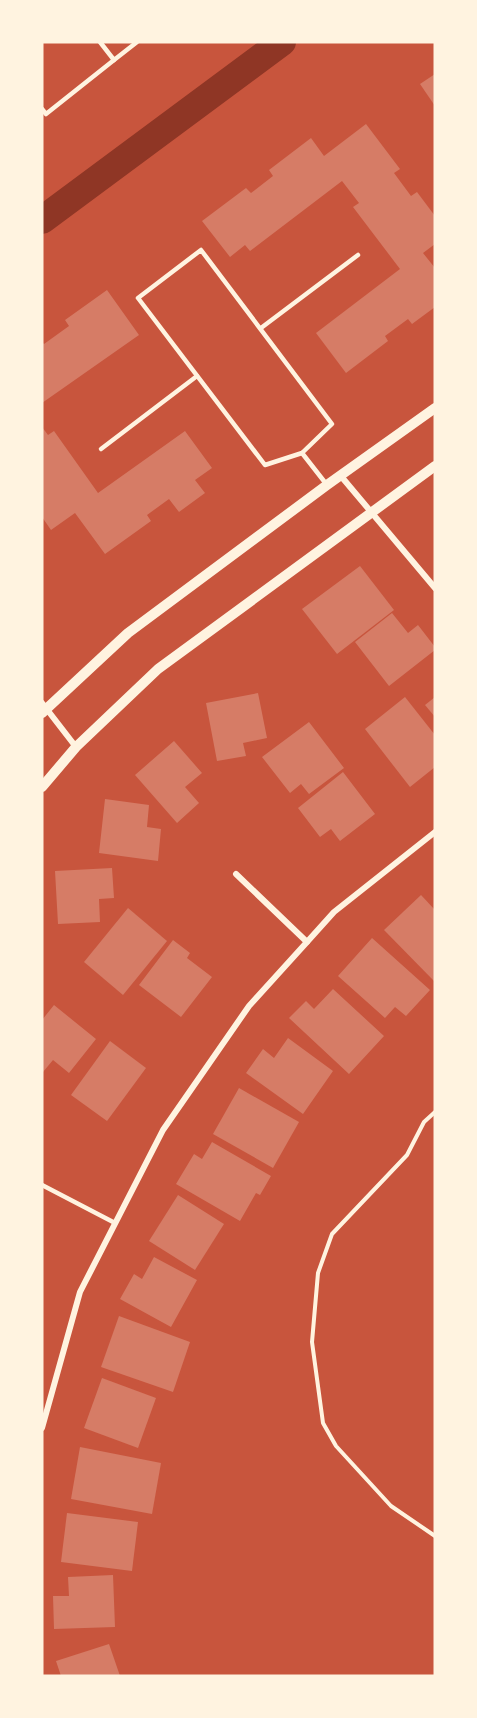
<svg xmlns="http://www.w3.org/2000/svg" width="477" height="1718" font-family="Figtree,sans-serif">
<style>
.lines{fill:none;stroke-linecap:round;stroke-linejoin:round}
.canal{stroke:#8f3625;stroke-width:28}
.building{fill:#d67c66}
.path{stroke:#fff3e0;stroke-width:4}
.service{stroke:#fff3e0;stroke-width:4.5}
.minor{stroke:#fff3e0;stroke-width:6}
.tertiary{stroke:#fff3e0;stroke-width:10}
</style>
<rect width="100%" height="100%" fill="#c8553d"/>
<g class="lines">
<path class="canal" d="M 42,220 L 282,42"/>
</g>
<g class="building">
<path d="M 435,74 L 435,106 L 420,84 Z"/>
<path d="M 366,124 L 400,169 L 394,173 L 411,196 L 417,192 L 435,216 L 435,244 L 423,253 L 435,268 L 435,307 L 412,324 L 408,319 L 385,336 L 388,341 L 346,373 L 316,333 L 400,269 L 353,207 L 359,203 L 342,181 L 250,251 L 245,245 L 230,257 L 202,221 L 246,188 L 251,193 L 273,176 L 269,170 L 311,138 L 324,156 Z"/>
<path d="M 107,290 L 139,335 L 42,403 L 42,342 L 44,344 L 69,326 L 65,320 Z"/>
<path d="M 42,427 L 48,435 L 54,431 L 98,493 L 185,431 L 212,468 L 195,480 L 205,493 L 179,512 L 169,499 L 147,515 L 151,521 L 105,554 L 75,513 L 51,530 L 42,517 Z"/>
<path d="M 360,566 L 394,610 L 337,654 L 302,609 Z"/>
<path d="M 392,613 L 408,633 L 418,625 L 435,647 L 435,650 L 389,686 L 355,642 Z"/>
<path d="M 258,693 L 267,738 L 243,743 L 246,756 L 217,761 L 206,703 Z"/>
<path d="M 405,697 L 435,735 L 435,767 L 410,787 L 365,729 Z"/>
<path d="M 435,697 L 435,717 L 425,705 Z"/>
<path d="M 309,722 L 344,768 L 309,794 L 301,784 L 290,793 L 262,757 Z"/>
<path d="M 174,741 L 202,773 L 185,787 L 199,803 L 177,823 L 135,775 Z"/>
<path d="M 343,772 L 375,814 L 340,841 L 331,829 L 320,837 L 298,808 Z"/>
<path d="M 105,799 L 149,805 L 147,827 L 161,829 L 158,861 L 99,853 Z"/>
<path d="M 112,868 L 114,898 L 99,899 L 100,922 L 58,924 L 55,871 Z"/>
<path d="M 421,895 L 435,910 L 435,980 L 434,981 L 384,930 Z"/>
<path d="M 128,908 L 167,941 L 123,995 L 84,962 Z"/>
<path d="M 372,938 L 430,990 L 406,1016 L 395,1007 L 385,1018 L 338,976 Z"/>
<path d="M 173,940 L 190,953 L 187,958 L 212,977 L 181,1017 L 139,985 Z"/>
<path d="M 333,989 L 384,1036 L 349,1074 L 289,1018 L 306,1001 L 314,1009 Z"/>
<path d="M 54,1005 L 96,1039 L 69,1073 L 53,1060 L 43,1072 L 42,1071 L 42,1020 Z"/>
<path d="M 288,1038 L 333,1071 L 303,1114 L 246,1073 L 263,1049 L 274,1058 Z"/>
<path d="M 110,1041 L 146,1068 L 107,1121 L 71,1095 Z"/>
<path d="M 239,1088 L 299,1122 L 273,1168 L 213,1134 Z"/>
<path d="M 212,1142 L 271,1176 L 260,1195 L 256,1193 L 240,1221 L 176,1184 L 194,1154 L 202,1159 Z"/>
<path d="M 178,1195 L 224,1224 L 195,1270 L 149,1241 Z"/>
<path d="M 154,1257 L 197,1280 L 171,1327 L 120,1299 L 134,1274 L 142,1279 Z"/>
<path d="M 119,1316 L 190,1342 L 173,1392 L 101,1367 Z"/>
<path d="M 102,1378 L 156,1398 L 138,1448 L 84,1428 Z"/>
<path d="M 80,1447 L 161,1463 L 152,1514 L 71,1499 Z"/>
<path d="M 67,1513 L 138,1522 L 132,1571 L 61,1562 Z"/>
<path d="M 113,1575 L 115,1627 L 54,1629 L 53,1596 L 69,1596 L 68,1577 Z"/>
<path d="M 109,1644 L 120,1676 L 61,1676 L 56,1661 Z"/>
</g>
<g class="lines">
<path class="path" d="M 435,1112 L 424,1122 L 407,1155 L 332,1234 L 318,1273 L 312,1342 L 323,1423 L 336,1446 L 391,1506 L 435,1536"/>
<g class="service">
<path d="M 100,42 L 114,60 L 137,42"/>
<path d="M 42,109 L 46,114 L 114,60"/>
<path d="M 201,250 L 332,424 L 302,453 L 265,465 L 138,298 Z"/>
<path d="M 261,328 L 358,255"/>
<path d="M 101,449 L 197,376"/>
<path d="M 302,453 L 327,485"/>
<path d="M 42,1185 L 115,1223"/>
</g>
<g class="minor">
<path d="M 340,475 L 435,588"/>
<path d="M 42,703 L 76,747"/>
<path d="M 236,874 L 307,942"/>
<path d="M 42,1428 L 80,1292 L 163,1130 L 249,1006 L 307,942 L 334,912 L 435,832"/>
</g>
<g class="tertiary">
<path d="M 42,713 L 128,633 L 327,485 L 435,408"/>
<path d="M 42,787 L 76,747 L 158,669 L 435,466"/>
</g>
</g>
<rect width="477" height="1718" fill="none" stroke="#fff3e0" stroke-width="87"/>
</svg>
